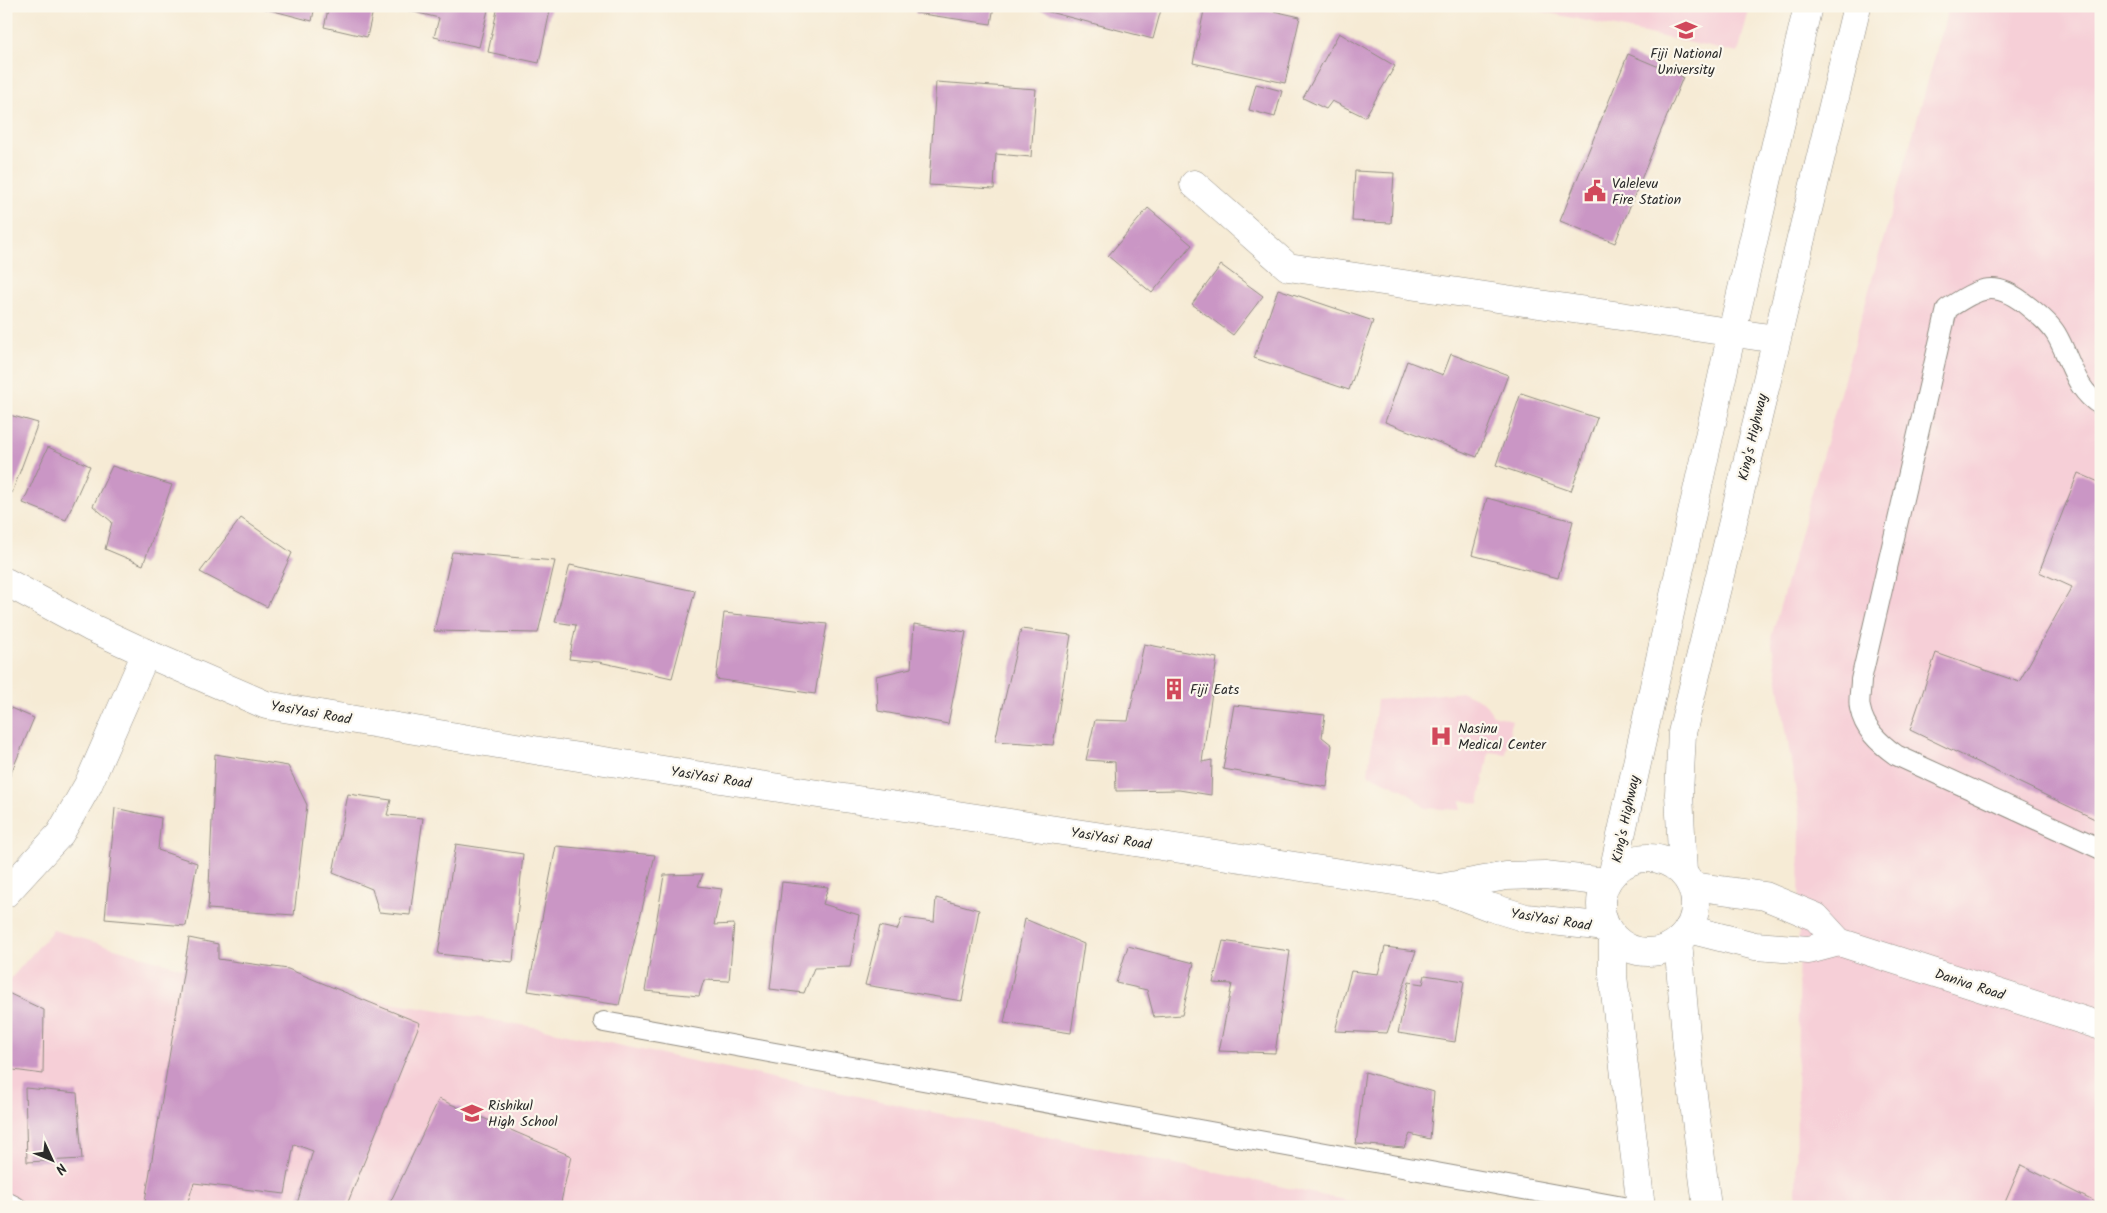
<svg xmlns="http://www.w3.org/2000/svg" width="2107" height="1213" font-family="Kalam,sans-serif">
<style>
.built{fill:#f6cfd7}
.building{fill:#ca96c5}
.lines{fill:none;stroke-linecap:round;stroke-linejoin:round}
.lane-casing{stroke:#908b80;stroke-width:22}
.street-casing{stroke:#908b80;stroke-width:29}
.secondary-casing{stroke:#908b80;stroke-width:29}
.highway-casing{stroke:#908b80;stroke-width:29}
.lane{stroke:#fff;stroke-width:20}
.street{stroke:#fff;stroke-width:28}
.secondary{stroke:#fff;stroke-width:28}
.highway{stroke:#fff;stroke-width:28}
.labels{text-anchor:middle;stroke-width:4.5;stroke-linejoin:round;paint-order:stroke}
.poi-label{font-size:14px;fill:#2b2b2b;stroke:#fbf7ec;text-anchor:start}
.street-label{font-size:14px;fill:#2b2b2b;stroke:#fbf7ec}
</style>
<rect width="100%" height="100%" fill="#fbf7ec"/>
<filter id="ink" filterUnits="userSpaceOnUse"><feTurbulence type="fractalNoise" baseFrequency=".02" numOctaves="2"/><feDisplacementMap in="SourceGraphic" scale="10" xChannelSelector="R" yChannelSelector="G"/><feConvolveMatrix kernelMatrix="1 2 1 2 8 2 1 2 1" color-interpolation-filters="sRGB"/></filter>
<filter id="wash" filterUnits="userSpaceOnUse"><feTurbulence type="fractalNoise" baseFrequency=".0096" numOctaves="4" result="noise"/><feDisplacementMap in="SourceGraphic" scale="20" xChannelSelector="R" yChannelSelector="G"/><feGaussianBlur stdDeviation="1.12" result="paint"/><feColorMatrix in="noise" values="0 0 0 0 0 0 0 0 0 0 0 0 0 0 0 0 0 1.4 0 .05"/><feComposite in="paint" operator="in"/></filter>
<g filter="url(#wash)">
<rect width="100%" height="100%" fill="#f6ebd5"/>
<g class="built">
<path d="M 1516,6 L 1750,6 L 1738,53 Z"/>
<path d="M 1949,6 L 2101,6 L 2101,1207 L 1798,1207 L 1796,1192 L 1800,817 L 1771,638 Z"/>
<path d="M 1463,692 L 1484,702 L 1493,715 L 1512,720 L 1506,754 L 1489,752 L 1479,804 L 1461,800 L 1461,810 L 1425,808 L 1406,791 L 1368,774 L 1377,700 Z"/>
<path d="M 53,930 L 186,969 L 534,1027 L 1377,1207 L 15,1207 L 6,1199 L 6,984 Z"/>
</g>
<g id="blocks">
<g class="building">
<path d="M 255,6 L 315,6 L 312,21 Z"/>
<path d="M 329,6 L 374,6 L 367,37 L 324,27 Z"/>
<path d="M 389,6 L 489,6 L 479,47 L 434,37 L 439,18 Z"/>
<path d="M 498,6 L 551,6 L 539,63 L 488,52 Z"/>
<path d="M 916,6 L 994,6 L 991,24 L 915,13 Z"/>
<path d="M 1026,6 L 1162,6 L 1153,39 Z"/>
<path d="M 1205,6 L 1251,6 L 1300,17 L 1285,83 L 1193,63 Z"/>
<path d="M 1339,33 L 1395,66 L 1365,117 L 1332,101 L 1326,109 L 1303,98 Z"/>
<path d="M 1628,54 L 1683,77 L 1615,243 L 1560,221 Z"/>
<path d="M 936,82 L 1036,89 L 1031,157 L 996,154 L 994,189 L 929,185 Z"/>
<path d="M 1256,84 L 1282,91 L 1275,117 L 1249,110 Z"/>
<path d="M 1355,171 L 1394,173 L 1391,223 L 1352,221 Z"/>
<path d="M 1148,208 L 1192,245 L 1152,293 L 1108,256 Z"/>
<path d="M 1221,265 L 1263,296 L 1233,335 L 1192,304 Z"/>
<path d="M 1278,289 L 1373,321 L 1349,390 L 1254,358 Z"/>
<path d="M 1451,354 L 1508,375 L 1477,457 L 1385,422 L 1407,361 L 1443,375 Z"/>
<path d="M 1521,393 L 1597,418 L 1571,491 L 1496,465 Z"/>
<path d="M 6,414 L 38,423 L 12,493 L 6,492 Z"/>
<path d="M 48,447 L 90,466 L 66,520 L 23,503 Z"/>
<path d="M 112,466 L 172,485 L 143,565 L 105,549 L 112,522 L 93,506 Z"/>
<path d="M 2078,473 L 2101,483 L 2101,822 L 1910,730 L 1936,653 L 2019,682 L 2072,587 L 2039,572 Z"/>
<path d="M 1487,498 L 1573,521 L 1558,578 L 1472,555 Z"/>
<path d="M 241,518 L 292,553 L 267,607 L 200,572 Z"/>
<path d="M 452,552 L 555,561 L 538,633 L 434,631 Z"/>
<path d="M 570,565 L 695,591 L 672,678 L 599,662 L 569,659 L 576,625 L 555,622 Z"/>
<path d="M 724,613 L 827,624 L 815,694 L 716,679 Z"/>
<path d="M 914,624 L 966,632 L 948,724 L 878,711 L 876,676 L 911,668 Z"/>
<path d="M 1021,629 L 1071,635 L 1053,745 L 995,741 Z"/>
<path d="M 1144,644 L 1217,658 L 1202,762 L 1212,760 L 1211,795 L 1179,790 L 1116,791 L 1115,762 L 1086,760 L 1095,720 L 1128,721 Z"/>
<path d="M 1234,705 L 1325,715 L 1322,737 L 1332,745 L 1327,787 L 1223,769 Z"/>
<path d="M 6,706 L 34,718 L 6,785 Z"/>
<path d="M 215,754 L 288,766 L 307,805 L 294,915 L 208,909 Z"/>
<path d="M 348,794 L 391,800 L 387,815 L 423,818 L 410,915 L 379,912 L 372,889 L 333,873 Z"/>
<path d="M 115,808 L 161,818 L 158,850 L 197,863 L 186,926 L 105,919 Z"/>
<path d="M 456,844 L 523,854 L 513,962 L 438,954 Z"/>
<path d="M 556,846 L 655,855 L 619,1005 L 528,991 Z"/>
<path d="M 703,874 L 698,886 L 722,889 L 714,925 L 734,924 L 729,981 L 704,980 L 699,996 L 645,991 L 664,875 Z"/>
<path d="M 782,882 L 828,887 L 823,904 L 859,915 L 850,967 L 814,968 L 804,993 L 770,989 Z"/>
<path d="M 936,898 L 979,910 L 962,1001 L 865,985 L 880,926 L 897,930 L 902,918 L 934,922 Z"/>
<path d="M 1025,919 L 1084,944 L 1071,1033 L 1004,1023 Z"/>
<path d="M 189,938 L 218,944 L 218,959 L 288,969 L 420,1023 L 346,1207 L 296,1207 L 313,1151 L 294,1144 L 285,1194 L 194,1183 L 186,1207 L 144,1207 Z"/>
<path d="M 1223,941 L 1290,951 L 1275,1053 L 1219,1051 L 1232,984 L 1213,983 Z"/>
<path d="M 1128,946 L 1194,963 L 1182,1015 L 1154,1017 L 1147,990 L 1116,983 Z"/>
<path d="M 1385,947 L 1416,951 L 1387,1033 L 1335,1031 L 1351,971 L 1378,974 Z"/>
<path d="M 1425,975 L 1464,981 L 1455,1042 L 1398,1033 L 1409,982 L 1423,984 Z"/>
<path d="M 6,992 L 44,1010 L 43,1074 L 6,1069 Z"/>
<path d="M 1365,1072 L 1434,1092 L 1430,1139 L 1410,1134 L 1404,1148 L 1356,1144 Z"/>
<path d="M 25,1088 L 77,1093 L 82,1159 L 27,1162 Z"/>
<path d="M 439,1099 L 571,1156 L 561,1202 L 579,1207 L 388,1207 Z"/>
<path d="M 2021,1165 L 2101,1205 L 2101,1207 L 2003,1207 Z"/>
</g>
</g>
</g>
<g filter="url(#ink)">
<use href="#blocks" fill-opacity="0" stroke="#908b80" stroke-width="1"/>
<g class="lines">
<g class="lane-casing">
<g id="lane">
<path d="M 2101,405 C 2075,391 2070,357 2056,334 C 2050,324 2038,314 2029,307 C 1995,279 1981,287 1947,309 L 1861,680 C 1861,689 1858,700 1860,708 C 1864,729 1879,743 1896,755 L 2101,849"/>
<path d="M 604,1022 L 1623,1207"/>
<path d="M 6,1202 L 16,1207"/>
</g>
</g>
<g class="street-casing">
<g id="street">
<path d="M 1194,184 L 1288,267 L 1776,339"/>
<path d="M 6,893 L 60,834 L 88,785 L 146,653"/>
</g>
</g>
<g class="secondary-casing">
<g id="secondary">
<path d="M 6,582 L 90,627 L 146,653 L 266,705 L 540,751 L 831,796 L 1440,888 L 1490,907 L 1526,918 L 1606,927"/>
<path d="M 1692,886 L 1765,896 L 1816,917 L 1839,942 L 2101,1026"/>
<path d="M 1440,888 L 1506,876 L 1545,875 L 1606,882"/>
<path d="M 1688,929 L 1755,946 L 1809,950 L 1839,942"/>
</g>
</g>
<g class="highway-casing">
<g id="highway">
<circle cx="1648" cy="905" r="47"/>
<path d="M 1613,872 L 1732,332 L 1808,6"/>
<path d="M 1683,873 L 1679,794 L 1682,733 L 1857,6"/>
<path d="M 1613,938 L 1613,976 L 1641,1207"/>
<path d="M 1678,941 L 1687,1047 L 1707,1207"/>
</g>
</g>
<use href="#lane" class="lane"/>
<use href="#street" class="street"/>
<use href="#secondary" class="secondary"/>
<use href="#highway" class="highway"/>
</g>
</g>
<defs>
<g id="university-bare" transform="scale(1.725)"><path d="M0-5L7-2L0 1L-7-2ZM-4 1L0 2.5L4 1V4Q0 6-4 4Z" fill="#d1495b" stroke="#fbf7ec" stroke-width="2.5" paint-order="stroke"/></g>
<g id="civic-bare" transform="scale(1.725)"><path d="M-.6-6.5H3V-4.5H.6V-3L4-1V1h2V6H-6V1h2V-1L-.6-3ZM-1.2 2.5V6h2.4V2.5Z" fill="#d1495b" stroke="#fbf7ec" stroke-width="2.5" paint-order="stroke"/></g>
<g id="building-bare" transform="scale(1.725)"><path d="M-4-6H4V6H1V3H-1V6H-4ZM-2.5-4.3h1.7v1.8h-1.7ZM.8-4.3h1.7v1.8H.8ZM-2.5-1h1.7V.8h-1.7ZM.8-1h1.7V.8H.8Z" fill="#d1495b" stroke="#fbf7ec" stroke-width="2.5" paint-order="stroke"/></g>
<g id="hospital-bare" transform="scale(1.725)"><path d="M-5-5h3v3.5h4V-5h3V5h-3V1.5h-4V5h-3Z" fill="#d1495b" stroke="#fbf7ec" stroke-width="2.5" paint-order="stroke"/></g>
<g id="school-bare" transform="scale(1.725)"><path d="M0-5L7-2L0 1L-7-2ZM-4 1L0 2.5L4 1V4Q0 6-4 4Z" fill="#d1495b" stroke="#fbf7ec" stroke-width="2.5" paint-order="stroke"/></g>
</defs>
<g fill-rule="evenodd">
<use href="#university-bare" x="1686" y="30"/>
<use href="#civic-bare" x="1595" y="191"/>
<use href="#building-bare" x="1174" y="689"/>
<use href="#hospital-bare" x="1441" y="736"/>
<use href="#school-bare" x="472" y="1113"/>
</g>
<g class="labels">
<g class="poi-label">
<text x="1686" y="58" text-anchor="middle">Fiji National<tspan x="1686" dy="16">University</tspan></text>
<text x="1612" y="188">Valelevu<tspan x="1612" dy="16">Fire Station</tspan></text>
<text x="1190" y="694">Fiji Eats</text>
<text x="1458" y="733">Nasinu<tspan x="1458" dy="16">Medical Center</tspan></text>
<text x="488" y="1110">Rishikul<tspan x="488" dy="16">High School</tspan></text>
</g>
<g class="street-label">
<text transform="translate(1752 437) rotate(-77)" y="5">King's Highway</text>
<text transform="translate(311 712) rotate(10)" y="5">YasiYasi Road</text>
<text transform="translate(711 777) rotate(9)" y="5">YasiYasi Road</text>
<text transform="translate(1625 819) rotate(-78)" y="5">King's Highway</text>
<text transform="translate(1111 838) rotate(9)" y="5">YasiYasi Road</text>
<text transform="translate(1551 919) rotate(9)" y="5">YasiYasi Road</text>
<text transform="translate(1970 984) rotate(18)" y="5">Daniva Road</text>
</g>
</g>
<rect width="2107" height="1213" fill="none" stroke="#fbf7ec" stroke-width="25"/>
<g transform="translate(52 1160) rotate(134)" stroke="#fbf7ec" stroke-width="4" paint-order="stroke">
<path d="M0-4L9 19L0 12L-9 19Z" fill="#2b2b2b"/>
<text y="-8" font-size="14" font-weight="bold" text-anchor="middle" fill="#2b2b2b">N</text>
</g>
</svg>
